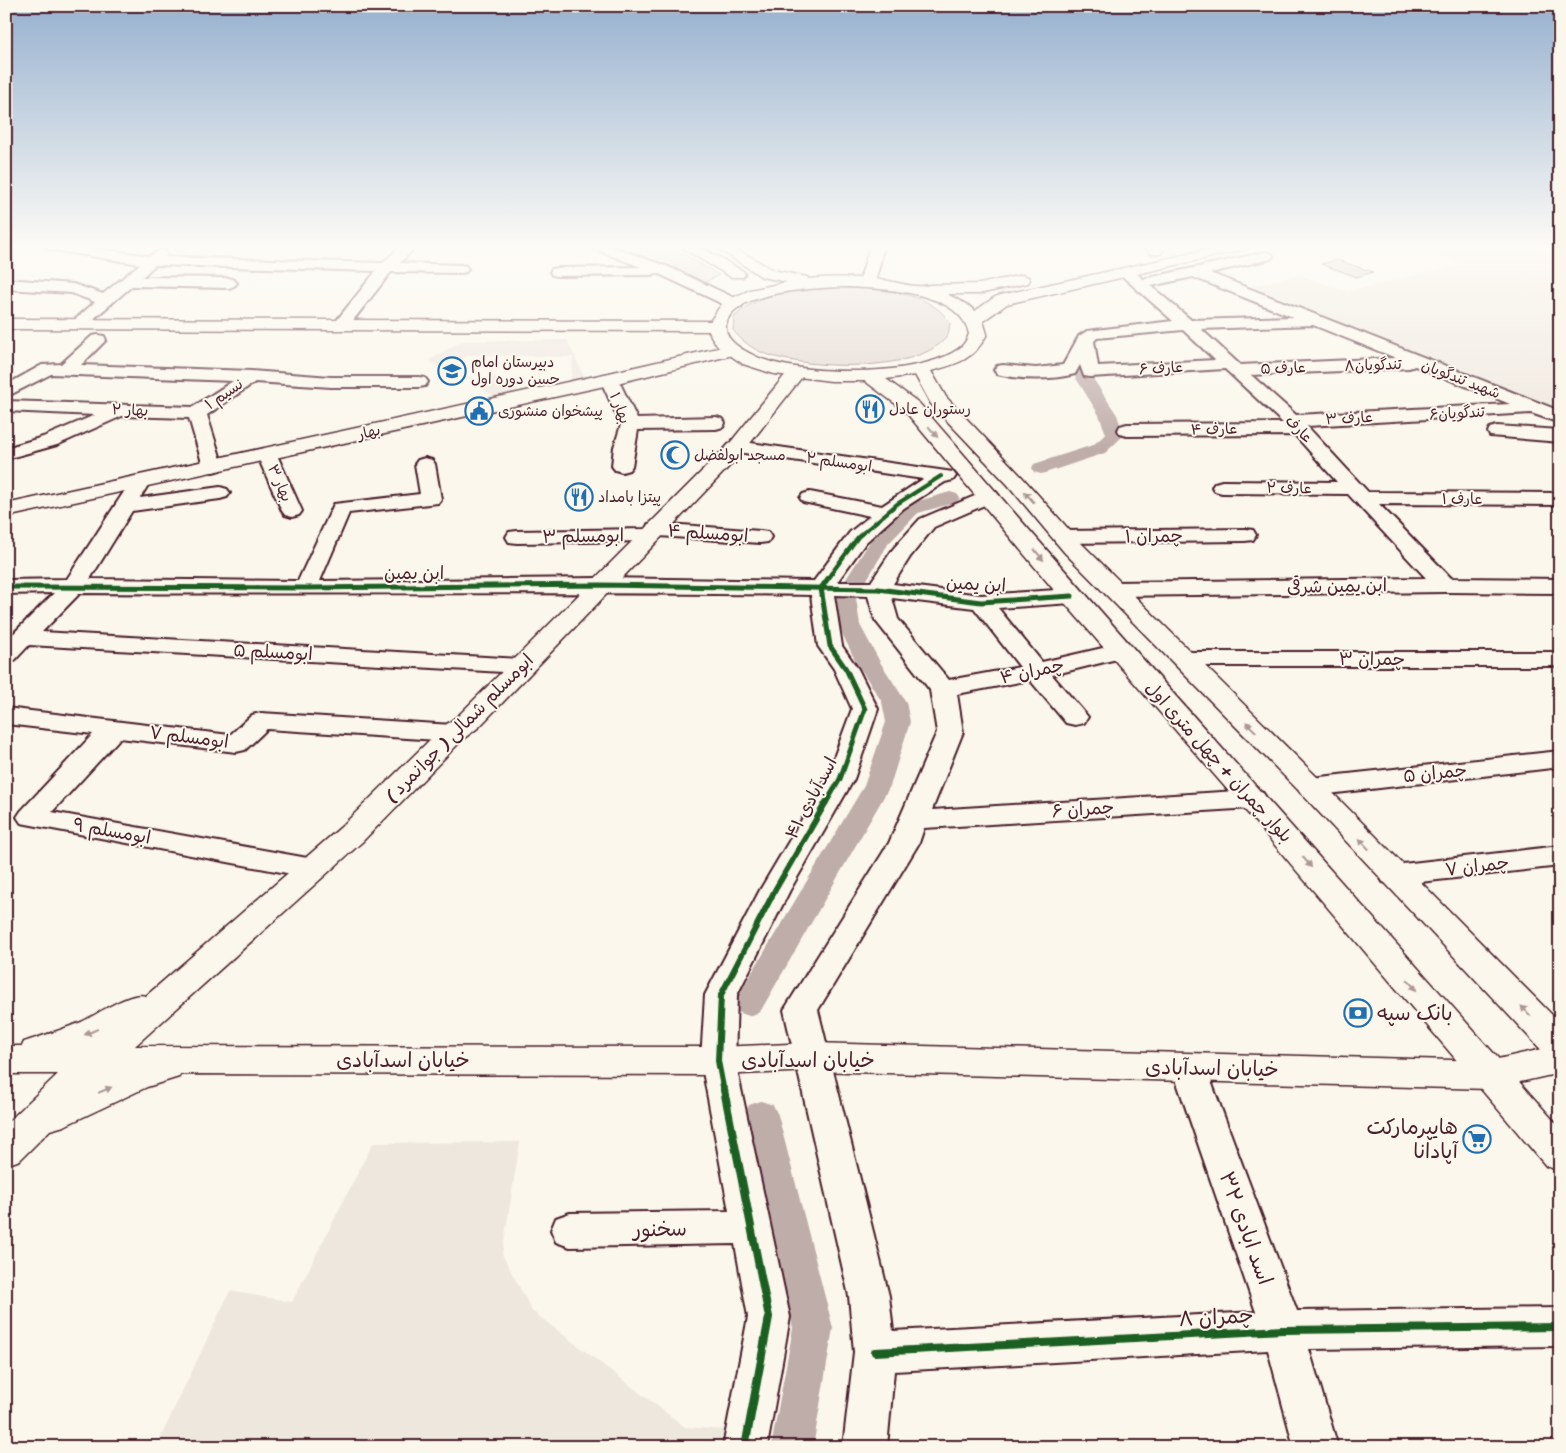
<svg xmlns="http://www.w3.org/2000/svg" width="1566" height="1453" font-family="Sriracha,'Playpen Sans Arabic',sans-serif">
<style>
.built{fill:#eee7de;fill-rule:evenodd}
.green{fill:#e2d7d0;stroke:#967b7e}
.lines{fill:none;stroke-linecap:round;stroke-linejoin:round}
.canal{fill:#bfadaa;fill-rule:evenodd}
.building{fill:#cfc2bc;stroke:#4a1f2b}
.street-casing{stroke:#4a1f2b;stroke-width:4}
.secondary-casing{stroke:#4a1f2b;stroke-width:3}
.primary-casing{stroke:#4a1f2b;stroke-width:3}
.street{fill:#fbf7ec;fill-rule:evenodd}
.secondary{fill:#fbf7ec;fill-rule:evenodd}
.primary{fill:#fbf7ec;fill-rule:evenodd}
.cycleway-far3-casing{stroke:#fbf7ec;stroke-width:6}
.cycleway-far2-casing{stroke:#fbf7ec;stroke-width:8}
.cycleway-far1-casing{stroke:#fbf7ec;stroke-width:9}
.cycleway-casing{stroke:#fbf7ec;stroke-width:11}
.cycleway-far3{stroke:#1b5e20;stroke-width:4}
.cycleway-far2{stroke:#1b5e20;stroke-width:5}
.cycleway-far1{stroke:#1b5e20;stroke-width:6}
.cycleway{stroke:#1b5e20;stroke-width:8}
.oneway{fill:#ab9695}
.labels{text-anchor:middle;stroke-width:4;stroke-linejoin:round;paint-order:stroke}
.far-poi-label{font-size:15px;fill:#4a1f2b;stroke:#fbf7ec;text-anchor:start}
.far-street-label{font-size:15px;fill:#4a1f2b;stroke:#fbf7ec}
.street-label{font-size:18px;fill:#4a1f2b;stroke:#fbf7ec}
.near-poi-label{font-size:21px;fill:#4a1f2b;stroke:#fbf7ec;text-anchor:start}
.near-street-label{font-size:21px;fill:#4a1f2b;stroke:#fbf7ec}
</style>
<rect width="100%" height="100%" fill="#fbf7ec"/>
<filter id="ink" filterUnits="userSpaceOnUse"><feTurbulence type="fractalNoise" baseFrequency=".02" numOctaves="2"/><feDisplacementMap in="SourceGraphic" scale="10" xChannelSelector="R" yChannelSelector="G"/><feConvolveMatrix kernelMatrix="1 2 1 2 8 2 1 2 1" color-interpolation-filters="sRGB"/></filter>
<g filter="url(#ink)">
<g class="built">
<path d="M 1472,246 L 1560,246 L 1560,412 L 1246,287 L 1299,275 L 1347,292 L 1461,264 L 1435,255 Z"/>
<path d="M 567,340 L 586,381 L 496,398 L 468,378 L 455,380 L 429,360 L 462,341 ZM 468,355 L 573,357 L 571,381 L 516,392 L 495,377 L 474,381 L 454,365 Z"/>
<path d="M 520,1142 L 502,1254 L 532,1311 L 685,1427 L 769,1433 L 767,1447 L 156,1447 L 230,1291 L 292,1302 L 373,1143 Z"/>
</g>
<g class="green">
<path d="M 606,246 L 670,246 L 719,275 L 704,283 Z"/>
<path d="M 829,287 C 861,288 914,288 940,311 C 944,314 947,320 950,323 C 949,328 949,334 946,338 C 915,374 807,369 766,354 C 752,349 742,341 733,330 L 734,317 C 760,292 794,290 829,287 Z"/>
</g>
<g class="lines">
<g class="canal">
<path d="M 1082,370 L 1088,371 L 1117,415 L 1124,435 L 1105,453 L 1048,472 L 1041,474 L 1034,472 L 1032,468 L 1034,464 L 1093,445 L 1106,434 L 1099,415 L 1074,375 L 1076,371 Z"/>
<path d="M 950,492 L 957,494 L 960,498 L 957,502 L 918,513 L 888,544 L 856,598 L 860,625 L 880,662 L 906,702 L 910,722 L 890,786 L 760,1012 L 749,1016 L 738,1012 L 733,1004 L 864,786 L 886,722 L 882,702 L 856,662 L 838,625 L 834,598 L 873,537 L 904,505 Z"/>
<path d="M 761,1101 L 773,1105 L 778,1115 L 833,1328 L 813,1447 L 771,1447 L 793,1328 L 744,1115 L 749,1105 Z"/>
</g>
</g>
<path class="building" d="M 1337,260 L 1373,272 L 1357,277 L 1321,264 Z"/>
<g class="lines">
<g class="street-casing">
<g id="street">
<path d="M 46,246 L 78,246 L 149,256 L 160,250 L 165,251 L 167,254 L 165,257 L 383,263 L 401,246 L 416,246 L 400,263 L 461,265 L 466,266 L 468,269 L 466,272 L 461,273 L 391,272 L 347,328 L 335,328 L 333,325 L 376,271 L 155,265 L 142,277 L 229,278 L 234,280 L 237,283 L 234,286 L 229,288 L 132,286 L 84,327 L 72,327 L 70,324 L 95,302 L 71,293 L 6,289 L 6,279 L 73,284 L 103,294 L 140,264 L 53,250 L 48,249 Z"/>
<path d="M 592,246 L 611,246 L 671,268 L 741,301 L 743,304 L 741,307 L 729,307 L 657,273 L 651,275 L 557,276 L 552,275 L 550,272 L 552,269 L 557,268 L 641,267 L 594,249 Z"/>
<path d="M 870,246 L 884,246 L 875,283 L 872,286 L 862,286 L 859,283 Z"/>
<path d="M 1266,252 L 1271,253 L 1273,256 L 1271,259 L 1210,273 L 1560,411 L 1560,423 L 1531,413 L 1307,426 L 1368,492 L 1560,493 L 1560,505 L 1379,504 L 1451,578 L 1560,579 L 1560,593 L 1445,592 L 1114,596 L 1106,594 L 1103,589 L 1106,584 L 1114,582 L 1426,578 L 1348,494 L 1222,493 L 1215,491 L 1212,487 L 1215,483 L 1222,481 L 1337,482 L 1295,435 L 1127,436 L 1120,434 L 1118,430 L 1120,426 L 1127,424 L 1283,423 L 1225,369 L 1090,377 L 1084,376 L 1080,365 L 1075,374 C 1051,380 1021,380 997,374 L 994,370 L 997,366 L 1003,365 L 1036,368 L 1063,365 L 1079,336 L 1087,331 L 1173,321 L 1121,275 L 1119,272 L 1121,269 L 1131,269 L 1143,279 ZM 1193,277 L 1293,317 L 1191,320 L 1151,286 ZM 1313,325 L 1396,358 L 1240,365 L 1201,329 ZM 1183,330 L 1215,360 L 1098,366 L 1094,341 L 1097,338 ZM 1415,366 L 1510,404 L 1296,415 L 1251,375 L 1409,368 Z"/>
<path d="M 98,335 L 104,336 L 106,340 L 81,365 L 251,371 L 331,377 L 419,377 L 425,378 L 428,382 L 425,386 L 419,387 L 331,387 L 255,382 L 207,415 L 223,466 L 220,470 L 213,472 L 206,470 L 203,466 L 189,418 L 122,416 L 57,445 L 6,459 L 6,448 L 43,437 L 95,415 L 6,411 L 6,401 L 193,407 L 233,381 L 51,374 L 6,397 L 6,385 L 42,365 L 61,364 L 92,336 Z"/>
<path d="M 609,374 L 615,375 L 618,379 L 637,419 L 716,417 L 723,419 L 725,423 L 723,427 L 716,429 L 638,430 L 632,466 L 629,470 L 622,472 L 615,470 L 612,466 L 614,447 L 621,425 L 600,379 L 603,375 Z"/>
<path d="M 1497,426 L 1560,430 L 1560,442 L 1490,436 L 1488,432 L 1490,428 Z"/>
<path d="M 737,441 L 953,472 L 956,476 L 953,480 L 945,482 L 904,508 L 866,542 L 837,582 L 871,582 L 893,549 L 920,519 L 989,490 L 996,492 L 999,496 L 996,500 L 934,527 L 910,557 L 893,584 L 981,595 L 1072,589 L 1080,591 L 1083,596 L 1080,601 L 1072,603 L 998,608 L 1042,662 L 1120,644 L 1129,646 L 1132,651 L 1129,656 L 1052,675 L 1088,717 L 1084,723 L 1075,725 L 1066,723 L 1030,680 L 957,694 L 963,732 L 932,810 L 1253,790 L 1263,793 L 1267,799 L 1263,805 L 1253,808 L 924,828 L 919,843 L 818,1010 L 889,1296 L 893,1331 L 1256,1312 L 1172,1068 L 1177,1058 L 1189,1054 L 1201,1058 L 1206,1068 L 1297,1311 L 1560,1308 L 1560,1346 L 1309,1349 L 1338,1447 L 1294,1447 L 1268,1350 L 894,1371 L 887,1447 L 843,1447 L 854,1352 L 849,1296 L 784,1010 L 889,843 L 937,732 L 930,690 L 875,620 L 868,596 L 834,595 L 842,646 L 858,669 L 878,709 L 854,779 L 790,890 L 737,995 L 735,1061 L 790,1317 L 767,1447 L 723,1447 L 748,1317 L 735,1244 L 570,1247 L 556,1242 L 551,1230 L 556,1218 L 570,1213 L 729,1211 L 701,1061 L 705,995 L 760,890 L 826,779 L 852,709 L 834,669 L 818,646 L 811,595 C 567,591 324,595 80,593 L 42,632 L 521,659 L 530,661 L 533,666 L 530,671 L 521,673 L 29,645 L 15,660 L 6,662 L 6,641 L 54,593 L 6,594 L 6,580 L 67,579 L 133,478 L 140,476 L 147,478 L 150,482 L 140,498 L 220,487 L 227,489 L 230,493 L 227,497 L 220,499 L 132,511 L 90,579 L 298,581 L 334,504 L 420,494 L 415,464 L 418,460 L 425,458 L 432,460 L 435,464 L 441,499 L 438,503 L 349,513 L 320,581 L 600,578 L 814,581 L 850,532 L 870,516 L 803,502 L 800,498 L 803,494 L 810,492 L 882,506 L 923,479 L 730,451 L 727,447 L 730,443 ZM 892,598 L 974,608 L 1020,667 L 949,680 L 898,619 Z"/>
<path d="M 267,449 L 274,451 L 277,455 L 302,511 L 299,515 L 292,517 L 285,515 L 282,511 L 257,455 L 260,451 Z"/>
<path d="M 656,523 L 760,531 L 768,532 L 771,537 L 768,542 L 760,543 L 659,536 L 657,540 L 649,541 L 517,543 L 509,542 L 506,537 L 509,532 L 517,531 L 646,529 L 648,524 Z"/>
<path d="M 1245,529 L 1253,530 L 1256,535 L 1253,540 L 1245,541 L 1064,543 L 1056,542 L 1053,537 L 1056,532 L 1064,531 Z"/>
<path d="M 1184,652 L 1560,652 L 1560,666 L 1184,666 L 1175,664 L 1172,659 L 1175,654 Z"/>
<path d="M 6,708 L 230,735 L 252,715 L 261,713 L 453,725 L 462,727 L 466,733 L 462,739 L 453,741 L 267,729 L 245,750 L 236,752 L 120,738 L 52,812 L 324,861 L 328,868 L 324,875 L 313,878 L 21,823 L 17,817 L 21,811 L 93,734 L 6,724 Z"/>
<path d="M 1560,751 L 1560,767 L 1311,796 L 1301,793 L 1297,787 L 1301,781 L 1311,778 Z"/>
<path d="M 1560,846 L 1560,866 L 1394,885 L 1383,882 L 1379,875 L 1383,868 L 1394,865 Z"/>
</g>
</g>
<g class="secondary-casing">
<g id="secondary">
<path d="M 1145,246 L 1159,246 L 1163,251 L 1160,254 L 1150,254 Z"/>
<path d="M 6,319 L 716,321 L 722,322 L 724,326 L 722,330 L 716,331 L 6,329 Z"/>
<path d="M 731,345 L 737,346 L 740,350 L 737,354 L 609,385 L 6,517 L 6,504 L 609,373 Z"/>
<path d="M 796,368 L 802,369 L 805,373 L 744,451 L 479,727 L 463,739 L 362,842 L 135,1046 L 718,1047 L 812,1043 L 1489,1061 L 1560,1045 L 1560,1073 L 1489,1089 L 812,1071 L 718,1075 L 180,1074 L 179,1077 L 147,1087 L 64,1126 L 50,1130 L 20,1160 L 6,1165 L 6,1124 L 58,1074 L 6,1074 L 6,1046 L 22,1046 L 24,1042 C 42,1036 61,1030 79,1023 C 96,1016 129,991 146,996 L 340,828 L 443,727 L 459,715 L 730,443 L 790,369 Z"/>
</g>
</g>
<g class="primary-casing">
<g id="primary">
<path d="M 682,246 L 699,246 L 743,271 L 745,274 L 743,277 L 731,277 L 684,249 Z"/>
<path d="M 714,246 L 731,246 L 773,270 L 807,277 L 808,279 C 833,277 858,277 883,280 C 897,282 916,289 929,285 L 979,284 L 1022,275 L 1028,277 L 1030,280 L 1028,283 L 979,294 L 947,294 L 968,305 L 975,311 L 995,297 L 1001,295 L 1224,246 L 1249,246 L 1247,249 L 1242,250 L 1007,304 L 983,321 L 987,334 C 974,360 957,364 931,371 L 946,397 L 1022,477 L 1080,542 L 1321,781 L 1560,1023 L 1560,1060 L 1547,1056 L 1301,793 L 1064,552 L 1008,485 L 931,404 L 915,375 L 886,379 L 919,403 C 1129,647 1346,886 1560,1128 L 1560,1171 L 1546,1166 L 1252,818 L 1063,601 L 905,411 L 865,381 L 831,381 L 774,374 L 743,364 L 718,347 L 711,336 L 709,329 L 711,320 L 721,305 L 734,297 L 750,290 L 787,282 L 762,277 ZM 842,287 C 877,288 961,290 969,334 C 967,339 965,343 961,347 C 924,378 798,377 755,356 C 743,350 724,341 726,325 C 731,291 816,288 842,287 Z"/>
</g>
</g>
<use href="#street" class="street"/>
<use href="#secondary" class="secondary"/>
<use href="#primary" class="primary"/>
<g class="cycleway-far3-casing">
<path id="cycleway-far3" d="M 831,574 L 858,537 L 897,504 L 941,476"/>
</g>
<g class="cycleway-far2-casing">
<g id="cycleway-far2">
<path d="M 6,587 L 306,588 L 600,585 L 878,589 L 981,602 L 1072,596"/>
<path d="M 826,803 L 840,779 L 865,709 L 846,669 L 830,646 L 821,588 L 832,573"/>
</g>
</g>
<g class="cycleway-far1-casing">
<path id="cycleway-far1" d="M 724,1092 L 718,1061 L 721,995 L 775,890 L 826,802"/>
</g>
<g class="cycleway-casing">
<g id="cycleway">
<path d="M 724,1090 L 769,1317 L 745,1447"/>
<path d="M 875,1352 L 1283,1330 L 1560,1327"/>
</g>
</g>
<use href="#cycleway-far3" class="cycleway-far3"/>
<use href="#cycleway-far2" class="cycleway-far2"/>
<use href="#cycleway-far1" class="cycleway-far1"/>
<use href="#cycleway" class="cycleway"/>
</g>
<defs><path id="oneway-solid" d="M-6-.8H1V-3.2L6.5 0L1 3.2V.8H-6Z" transform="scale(1.25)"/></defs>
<g class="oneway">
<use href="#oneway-solid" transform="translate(933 432) rotate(50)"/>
<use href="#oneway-solid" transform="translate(1029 497) rotate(-131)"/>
<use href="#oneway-solid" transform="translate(1039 555) rotate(50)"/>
<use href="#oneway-solid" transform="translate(1251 727) rotate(-135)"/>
<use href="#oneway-solid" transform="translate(1364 844) rotate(-133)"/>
<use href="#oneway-solid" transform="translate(1307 862) rotate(50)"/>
<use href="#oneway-solid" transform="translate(1412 985) rotate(50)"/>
<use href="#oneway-solid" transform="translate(1526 1011) rotate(-134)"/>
<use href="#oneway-solid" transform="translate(91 1032) rotate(156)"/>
<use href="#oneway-solid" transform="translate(105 1090) rotate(-23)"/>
</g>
</g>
<linearGradient id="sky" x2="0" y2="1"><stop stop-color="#97b1cf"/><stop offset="0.55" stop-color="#fdfbf6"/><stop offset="1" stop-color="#fdfbf6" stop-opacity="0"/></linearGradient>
<rect width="1566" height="449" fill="url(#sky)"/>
<defs>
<g id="school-ring" transform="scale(1.4375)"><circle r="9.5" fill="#fbf7ec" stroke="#1f6fb2" stroke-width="1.5"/><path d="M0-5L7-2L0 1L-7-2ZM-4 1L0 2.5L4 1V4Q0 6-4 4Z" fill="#1f6fb2"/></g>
<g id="restaurant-ring" transform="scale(1.4375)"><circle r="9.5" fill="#fbf7ec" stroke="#1f6fb2" stroke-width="1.5"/><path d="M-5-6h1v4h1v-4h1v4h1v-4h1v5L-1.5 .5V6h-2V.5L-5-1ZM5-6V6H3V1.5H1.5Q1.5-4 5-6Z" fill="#1f6fb2"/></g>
<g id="civic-ring" transform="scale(1.4375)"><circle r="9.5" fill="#fbf7ec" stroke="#1f6fb2" stroke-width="1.5"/><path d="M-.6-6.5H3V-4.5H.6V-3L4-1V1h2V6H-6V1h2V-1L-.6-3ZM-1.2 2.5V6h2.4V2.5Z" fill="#1f6fb2"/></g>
<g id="mosque-ring" transform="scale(1.4375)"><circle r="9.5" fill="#fbf7ec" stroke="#1f6fb2" stroke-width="1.5"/><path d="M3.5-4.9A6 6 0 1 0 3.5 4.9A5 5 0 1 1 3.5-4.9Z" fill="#1f6fb2"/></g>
<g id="bank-ring" transform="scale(1.4375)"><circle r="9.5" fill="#fbf7ec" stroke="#1f6fb2" stroke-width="1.5"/><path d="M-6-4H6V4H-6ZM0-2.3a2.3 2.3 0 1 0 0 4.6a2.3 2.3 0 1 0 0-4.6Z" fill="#1f6fb2"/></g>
<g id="supermarket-ring" transform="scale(1.4375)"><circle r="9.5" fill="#fbf7ec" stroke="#1f6fb2" stroke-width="1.5"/><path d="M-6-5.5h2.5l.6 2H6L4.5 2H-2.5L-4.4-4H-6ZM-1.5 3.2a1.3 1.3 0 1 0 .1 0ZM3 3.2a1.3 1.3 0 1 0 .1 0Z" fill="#1f6fb2"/></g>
</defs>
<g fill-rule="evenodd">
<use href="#school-ring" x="452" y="371"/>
<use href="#restaurant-ring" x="870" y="409"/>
<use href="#civic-ring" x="479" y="411"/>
<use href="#mosque-ring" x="675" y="455"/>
<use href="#restaurant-ring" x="579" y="497"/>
<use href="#bank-ring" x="1358" y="1013"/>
<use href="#supermarket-ring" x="1477" y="1139"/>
</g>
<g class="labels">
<g class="far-poi-label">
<text x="471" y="367">دبیرستان امام<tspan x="471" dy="17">حسن دوره اول</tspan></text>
<text x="889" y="414">رستوران عادل</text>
<text x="498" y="416">پیشخوان منشوری</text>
<text x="694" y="460">مسجد ابولفضل</text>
<text x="598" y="502">پیتزا بامداد</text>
</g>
<g class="far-street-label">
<text transform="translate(1373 365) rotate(-2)" y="5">تندگویان۸</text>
<text transform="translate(1161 368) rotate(-3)" y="5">عارف ۶</text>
<text transform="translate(1283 368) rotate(-2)" y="5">عارف ۵</text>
<text transform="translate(1461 379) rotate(21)" y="5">شهید تندگویان</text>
<text transform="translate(224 394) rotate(-34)" y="5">نسیم ۱</text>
<text transform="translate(620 408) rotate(69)" y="5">بهار ۱</text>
<text transform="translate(130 410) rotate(2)" y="5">بهار ۲</text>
<text transform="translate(1457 413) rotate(-3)" y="5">تندگویان۶</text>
<text transform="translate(1349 418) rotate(-3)" y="5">عارف ۳</text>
<text transform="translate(1214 429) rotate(-1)" y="5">عارف ۴</text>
<text transform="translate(1299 429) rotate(45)" y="5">عارف</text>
<text transform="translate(369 432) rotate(-13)" y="5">بهار</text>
<text transform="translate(839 462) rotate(8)" y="5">ابومسلم ۲</text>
<text transform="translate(280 483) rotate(66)" y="5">بهار ۳</text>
<text transform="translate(1289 488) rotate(1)" y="5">عارف ۲</text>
<text x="1462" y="504">عارف ۱</text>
</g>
<g class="street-label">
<text transform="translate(708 533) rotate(4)" y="6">ابومسلم ۴</text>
<text transform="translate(583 536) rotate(-1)" y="6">ابومسلم ۳</text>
<text transform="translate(1154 536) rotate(-1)" y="6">چمران ۱</text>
<text x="414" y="579">ابن یمین</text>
<text transform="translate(976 584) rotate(3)" y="6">ابن یمین</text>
<text transform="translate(1337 586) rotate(-1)" y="6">ابن یمین شرقی</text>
<text transform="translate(273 652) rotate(3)" y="6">ابومسلم ۵</text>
<text x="1372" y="665">چمران ۳</text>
<text transform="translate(1032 671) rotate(-12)" y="6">چمران ۴</text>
<text transform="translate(459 728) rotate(-45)" y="6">ابومسلم شمالی ( جوانمرد )</text>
<text transform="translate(189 737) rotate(7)" y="6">ابومسلم ۷</text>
<text transform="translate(1219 762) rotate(48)" y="6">بلوار چمران + چهل متری اول</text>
<text transform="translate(1435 773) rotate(-6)" y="6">چمران ۵</text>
<text transform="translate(811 798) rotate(-62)" y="6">اسدآبادی ۴۱</text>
<text transform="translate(1083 809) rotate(-4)" y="6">چمران ۶</text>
<text transform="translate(112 831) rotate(10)" y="6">ابومسلم ۹</text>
<text transform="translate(1477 866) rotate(-7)" y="6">چمران ۷</text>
</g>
<g class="near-poi-label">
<text x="1377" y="1020">بانک سپه</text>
<text x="1458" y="1134" text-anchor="end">هایپرمارکت<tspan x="1458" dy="24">آپادانا</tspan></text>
</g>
<g class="near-street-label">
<text x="403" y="1067">خیابان اسدآبادی</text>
<text x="808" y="1067">خیابان اسدآبادی</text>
<text transform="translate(1212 1068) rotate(1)" y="7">خیابان اسدآبادی</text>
<text transform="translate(1246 1228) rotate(70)" y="7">اسد ابادی ۳۲</text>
<text transform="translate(660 1229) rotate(-1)" y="7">سخنور</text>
<text transform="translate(1216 1317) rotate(-3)" y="7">چمران ۸</text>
</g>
</g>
<rect width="1566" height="1453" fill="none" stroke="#fbf7ec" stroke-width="25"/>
<rect x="12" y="12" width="1541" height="1428" fill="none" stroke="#4a1f2b" stroke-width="2" filter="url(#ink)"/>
</svg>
